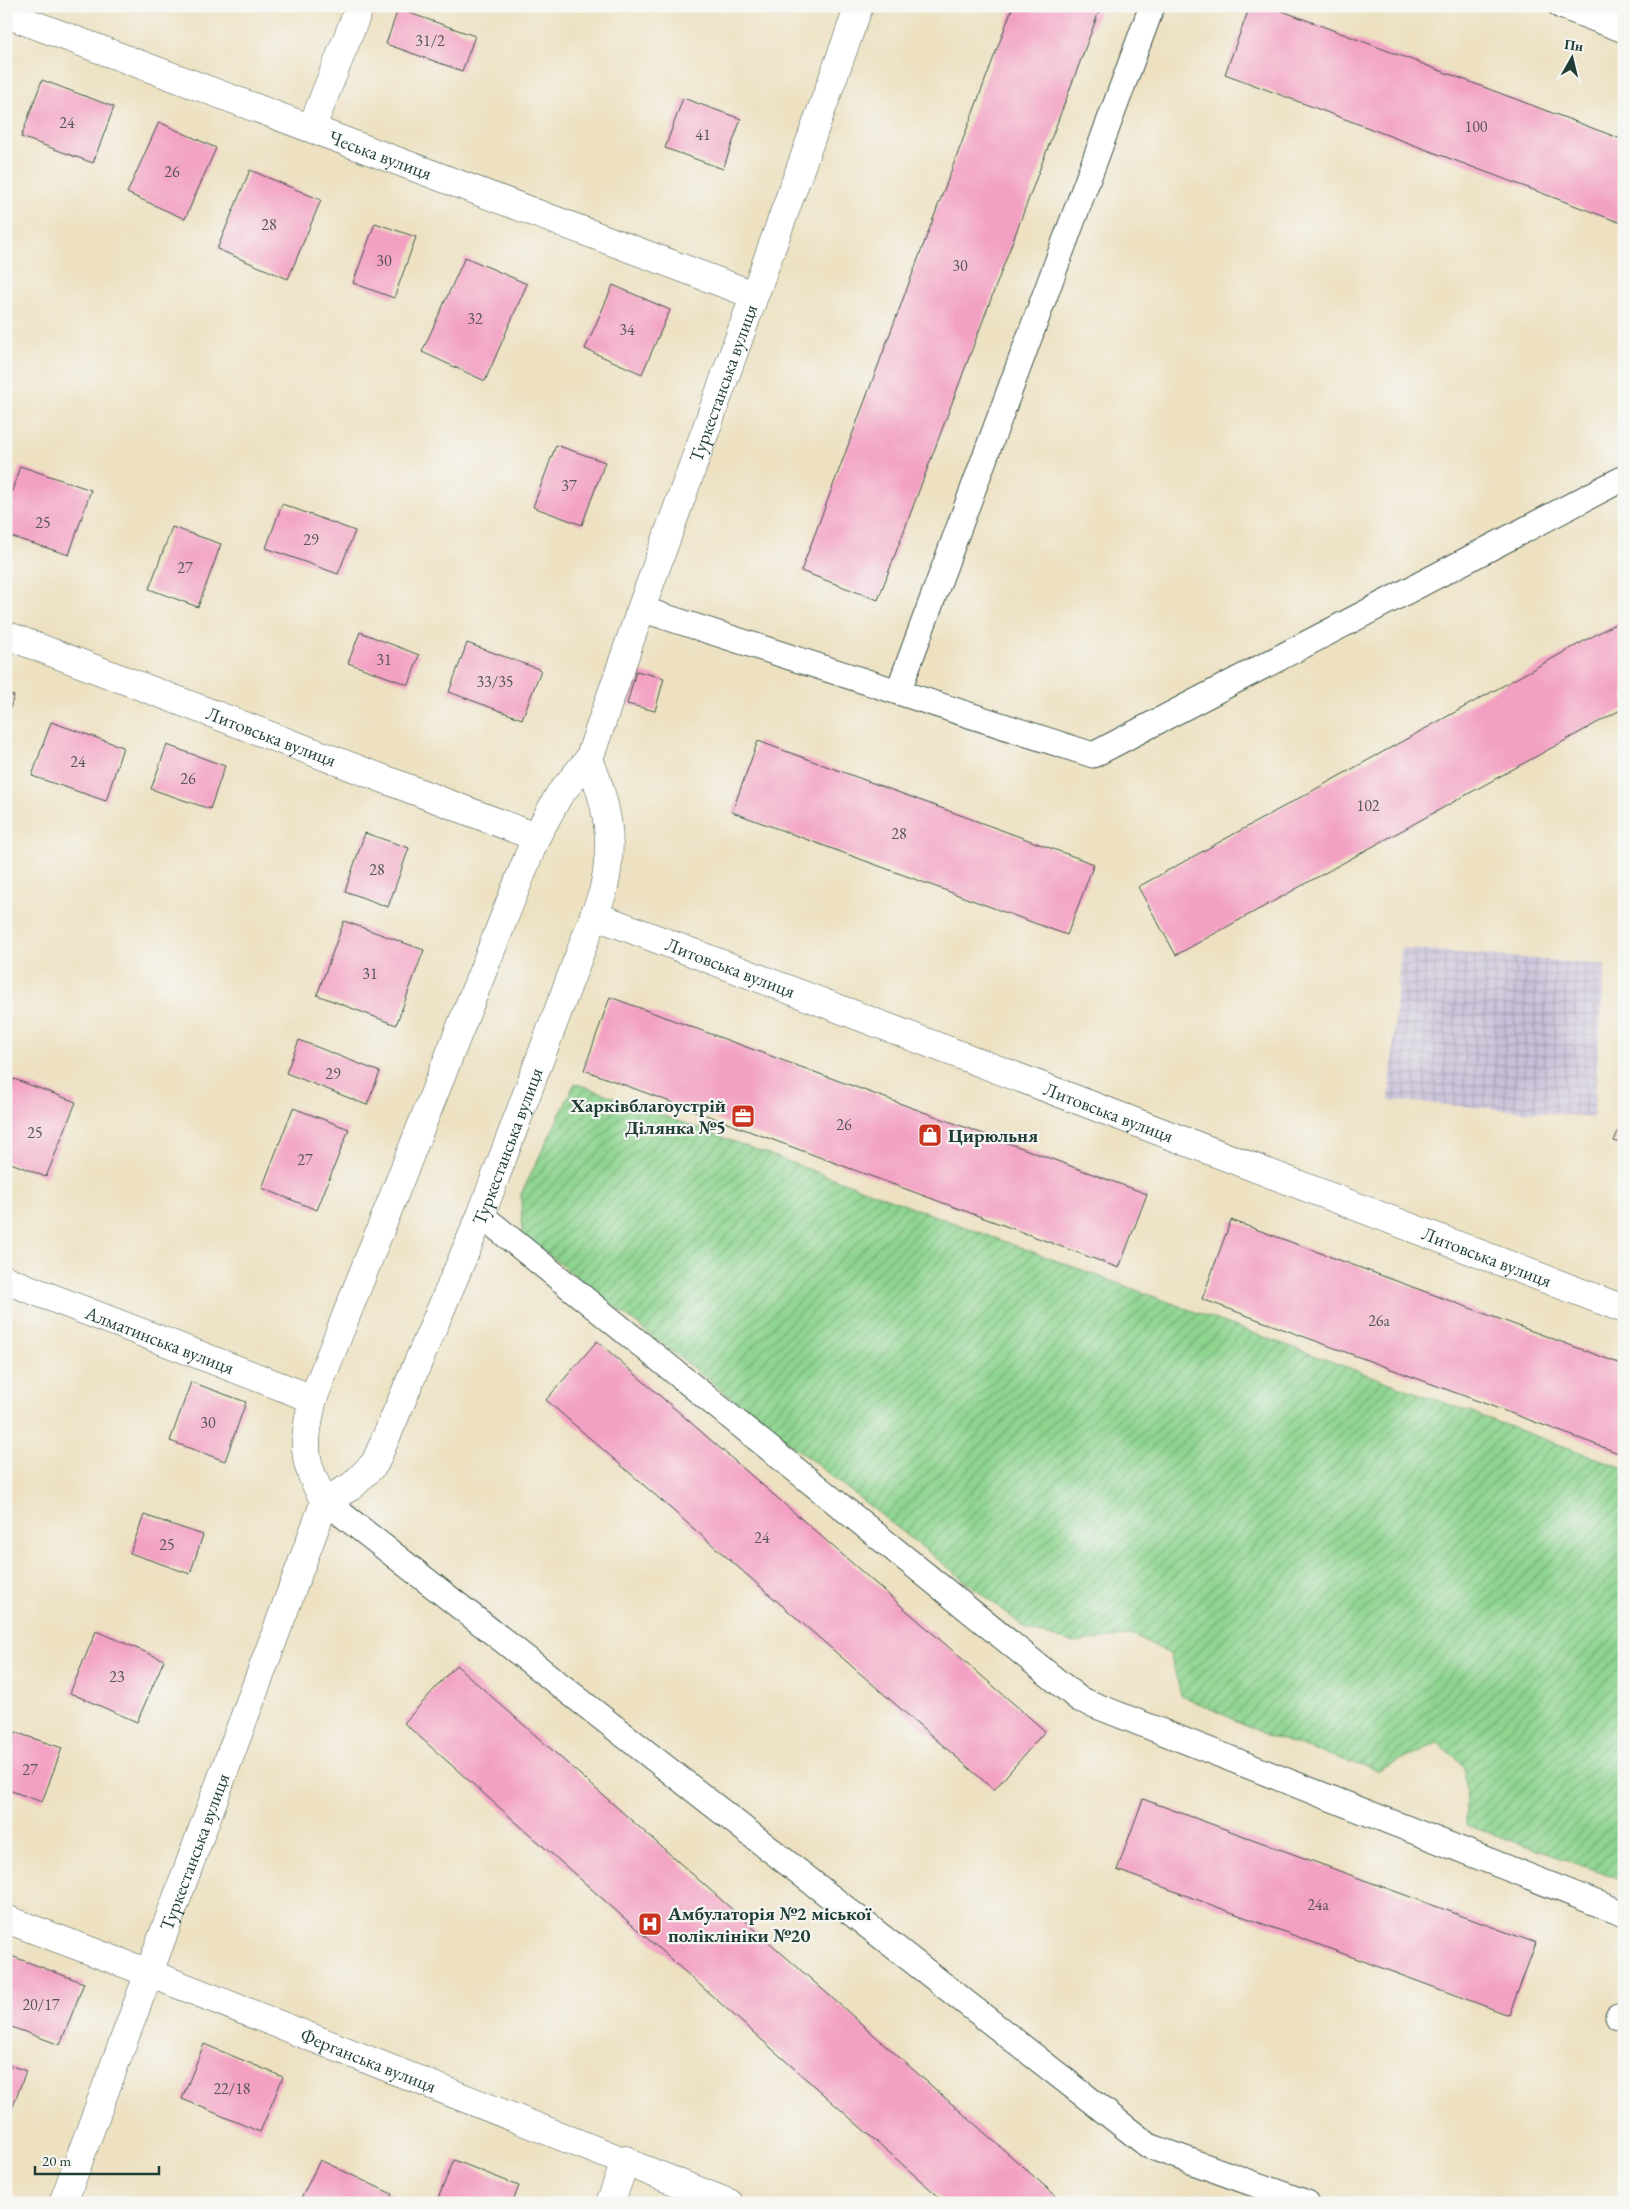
<svg xmlns="http://www.w3.org/2000/svg" width="1630" height="2209" font-family="'EB Garamond',serif">
<style>
.industrial{fill:url(#industrial-grid)}
.garden{fill:url(#garden-furrows);stroke:#568862}
.building{fill:#f3a1c3}
.lines{fill:none;stroke-linecap:round;stroke-linejoin:round}
.lane-casing{stroke:#3e5649;stroke-width:27}
.street-casing{stroke:#3e5649;stroke-width:29}
.secondary-casing{stroke:#3e5649;stroke-width:29}
.lane{stroke:#fff;stroke-width:25}
.street{stroke:#fff;stroke-width:28}
.secondary{stroke:#fff;stroke-width:28}
.labels{text-anchor:middle;stroke-width:4.5;stroke-linejoin:round;paint-order:stroke}
.number-label{font-size:16px;fill:#545658}
.street-label{font-size:19px;fill:#1f3d34;stroke:#f6f6f2}
.poi-label{font-size:19px;font-weight:bold;fill:#1f3d34;stroke:#f6f6f2;text-anchor:start}
</style>
<defs>
<pattern id="industrial-grid" width="8" height="8" patternUnits="userSpaceOnUse" patternTransform="scale(1.25)"><rect width="8" height="8" fill="#c8bfd8"/><path d="M0 4h8M4 0v8" fill="none" stroke="#a29cb0"/></pattern>
<pattern id="garden-furrows" width="10" height="10" patternUnits="userSpaceOnUse" patternTransform="scale(1.25)"><rect width="10" height="10" fill="#8dd48f"/><path d="M-1 1l2-2M0 10L10 0M9 11l2-2" fill="none" stroke="#73ad76"/></pattern>
</defs>
<rect width="100%" height="100%" fill="#f6f6f2"/>
<filter id="ink" filterUnits="userSpaceOnUse"><feTurbulence type="fractalNoise" baseFrequency=".02" numOctaves="2"/><feDisplacementMap in="SourceGraphic" scale="10" xChannelSelector="R" yChannelSelector="G"/><feConvolveMatrix kernelMatrix="1 2 1 2 8 2 1 2 1" color-interpolation-filters="sRGB"/></filter>
<filter id="wash" filterUnits="userSpaceOnUse"><feTurbulence type="fractalNoise" baseFrequency=".0096" numOctaves="4" result="noise"/><feDisplacementMap in="SourceGraphic" scale="20" xChannelSelector="R" yChannelSelector="G"/><feGaussianBlur stdDeviation="1.12" result="paint"/><feColorMatrix in="noise" values="0 0 0 0 0 0 0 0 0 0 0 0 0 0 0 0 0 1.4 0 .05"/><feComposite in="paint" operator="in"/></filter>
<g filter="url(#wash)">
<rect width="100%" height="100%" fill="#ede1c2"/>
<path class="industrial" d="M 1401,948 L 1605,965 L 1593,1117 L 1389,1100 Z"/>
<path class="garden" d="M 575,1083 L 1231,1325 L 1624,1468 L 1624,1880 L 1466,1825 L 1465,1767 L 1438,1743 L 1378,1771 L 1269,1736 L 1181,1695 L 1170,1654 L 1134,1635 L 1072,1643 L 1028,1630 L 522,1234 L 521,1194 Z"/>
<g id="blocks">
<g class="building">
<path d="M 1013,6 L 1101,6 L 878,600 L 801,571 Z"/>
<path d="M 1250,6 L 1269,6 L 1624,140 L 1624,224 L 1225,74 Z"/>
<path d="M 398,9 L 475,36 L 462,71 L 386,44 Z"/>
<path d="M 42,80 L 114,107 L 93,163 L 21,137 Z"/>
<path d="M 683,98 L 741,119 L 723,169 L 665,148 Z"/>
<path d="M 159,122 L 216,148 L 185,219 L 127,193 Z"/>
<path d="M 250,170 L 321,200 L 288,279 L 217,249 Z"/>
<path d="M 375,223 L 416,237 L 394,298 L 353,283 Z"/>
<path d="M 465,257 L 527,284 L 485,381 L 422,352 Z"/>
<path d="M 613,285 L 670,310 L 642,374 L 585,349 Z"/>
<path d="M 556,445 L 605,462 L 582,525 L 533,507 Z"/>
<path d="M 20,466 L 91,490 L 69,555 L 6,535 L 6,510 Z"/>
<path d="M 282,504 L 355,531 L 338,574 L 266,548 Z"/>
<path d="M 172,527 L 221,544 L 198,607 L 149,589 Z"/>
<path d="M 1624,619 L 1624,708 L 1176,955 L 1138,887 Z"/>
<path d="M 360,632 L 419,655 L 409,685 L 348,663 Z"/>
<path d="M 467,643 L 541,670 L 522,719 L 449,692 Z"/>
<path d="M 636,671 L 664,678 L 655,711 L 627,704 Z"/>
<path d="M 6,693 L 14,696 L 7,717 L 6,717 Z"/>
<path d="M 51,722 L 123,747 L 106,801 L 32,776 Z"/>
<path d="M 758,741 L 1094,864 L 1067,935 L 732,812 Z"/>
<path d="M 167,745 L 225,766 L 210,809 L 151,789 Z"/>
<path d="M 365,833 L 409,848 L 388,907 L 345,891 Z"/>
<path d="M 344,921 L 424,950 L 396,1025 L 317,995 Z"/>
<path d="M 610,997 L 1147,1194 L 1119,1268 L 584,1070 Z"/>
<path d="M 299,1040 L 380,1072 L 367,1105 L 286,1073 Z"/>
<path d="M 14,1079 L 76,1102 L 46,1177 L 6,1161 L 6,1100 Z"/>
<path d="M 293,1108 L 349,1129 L 317,1210 L 262,1188 Z"/>
<path d="M 1624,1116 L 1624,1144 L 1614,1141 Z"/>
<path d="M 1231,1220 L 1624,1365 L 1624,1455 L 1202,1299 Z"/>
<path d="M 597,1341 L 1045,1731 L 994,1790 L 546,1400 Z"/>
<path d="M 191,1382 L 246,1402 L 225,1461 L 170,1441 Z"/>
<path d="M 144,1515 L 203,1535 L 190,1574 L 130,1553 Z"/>
<path d="M 96,1631 L 164,1660 L 137,1722 L 70,1693 Z"/>
<path d="M 456,1665 L 1056,2196 L 1050,2203 L 946,2203 L 404,1723 Z"/>
<path d="M 6,1729 L 62,1748 L 42,1802 L 6,1789 Z"/>
<path d="M 1143,1799 L 1536,1943 L 1509,2015 L 1117,1870 Z"/>
<path d="M 6,1954 L 84,1983 L 60,2045 L 6,2025 Z"/>
<path d="M 204,2044 L 283,2077 L 260,2132 L 182,2099 Z"/>
<path d="M 6,2064 L 26,2071 L 9,2117 L 6,2116 Z"/>
<path d="M 320,2160 L 392,2194 L 388,2203 L 299,2203 Z"/>
<path d="M 454,2160 L 519,2186 L 512,2203 L 436,2203 Z"/>
</g>
</g>
</g>
<g filter="url(#ink)">
<use href="#blocks" fill-opacity="0" stroke="#3e5649" stroke-width="1"/>
<g class="lines">
<g class="lane-casing">
<g id="lane">
<path d="M 1561,6 L 1624,30"/>
<path d="M 641,609 L 1093,755 L 1624,478"/>
<path d="M 898,692 L 1152,6"/>
<path d="M 481,1215 L 1079,1699 L 1624,1914"/>
<path d="M 325,1501 L 1149,2146 L 1307,2203"/>
<path d="M 1618,2016 L 1624,2017"/>
</g>
</g>
<g class="street-casing">
<g id="street">
<path id="s1" d="M 6,14 L 754,295"/>
<path d="M 312,127 L 360,6"/>
<path id="s2" d="M 6,635 L 536,837"/>
<path id="s3" d="M 594,915 L 1624,1309"/>
<path id="s4" d="M 6,1280 L 313,1399"/>
<path id="s5" d="M 6,1919 L 149,1973 L 729,2203"/>
<path d="M 610,2203 L 626,2160"/>
</g>
</g>
<g class="secondary-casing">
<g id="secondary">
<path id="s6" d="M 325,1501 C 301,1462 303,1442 313,1399 L 536,837 L 559,795 L 589,759 L 641,609 L 859,6"/>
<path id="s7" d="M 63,2203 L 325,1501 L 352,1486 L 375,1463 L 481,1215 L 603,892 C 615,842 608,806 589,759"/>
</g>
</g>
<use href="#lane" class="lane"/>
<use href="#street" class="street"/>
<use href="#secondary" class="secondary"/>
</g>
</g>
<defs>
<g id="office-square" transform="scale(1.25)"><rect x="-9" y="-9" width="18" height="18" rx="4" fill="#c8321e" stroke="#f6f6f2"/><path d="M-6-3h4V-5.5h4V-3h4V5H-6ZM-1-4.5V-3h2v-1.5ZM-6 0V1H6V0Z" fill="#fff"/></g>
<g id="shop-square" transform="scale(1.25)"><rect x="-9" y="-9" width="18" height="18" rx="4" fill="#c8321e" stroke="#f6f6f2"/><path d="M-5-2.5h2.3a2.7 3.5 0 0 1 5.4 0H5L5.5 6h-11ZM-1.5-2.5h3a1.5 2.3 0 0 0-3 0Z" fill="#fff"/></g>
<g id="hospital-square" transform="scale(1.25)"><rect x="-9" y="-9" width="18" height="18" rx="4" fill="#c8321e" stroke="#f6f6f2"/><path d="M-5-5h3v3.5h4V-5h3V5h-3V1.5h-4V5h-3Z" fill="#fff"/></g>
</defs>
<g fill-rule="evenodd">
<use href="#office-square" x="743" y="1116"/>
<use href="#shop-square" x="930" y="1135"/>
<use href="#hospital-square" x="650" y="1924"/>
</g>
<g class="labels">
<g class="number-label">
<text x="430" y="46">31/2</text>
<text x="67" y="128">24</text>
<text x="1476" y="132">100</text>
<text x="703" y="140">41</text>
<text x="172" y="177">26</text>
<text x="269" y="230">28</text>
<text x="384" y="266">30</text>
<text x="960" y="271">30</text>
<text x="475" y="324">32</text>
<text x="627" y="335">34</text>
<text x="569" y="491">37</text>
<text x="43" y="528">25</text>
<text x="311" y="545">29</text>
<text x="185" y="573">27</text>
<text x="384" y="665">31</text>
<text x="495" y="687">33/35</text>
<text x="78" y="767">24</text>
<text x="188" y="784">26</text>
<text x="1368" y="811">102</text>
<text x="899" y="839">28</text>
<text x="377" y="875">28</text>
<text x="370" y="979">31</text>
<text x="333" y="1079">29</text>
<text x="844" y="1130">26</text>
<text x="35" y="1138">25</text>
<text x="305" y="1165">27</text>
<text x="1379" y="1326">26а</text>
<text x="208" y="1428">30</text>
<text x="762" y="1543">24</text>
<text x="167" y="1550">25</text>
<text x="117" y="1682">23</text>
<text x="30" y="1775">27</text>
<text x="1318" y="1910">24а</text>
<text x="41" y="2010">20/17</text>
<text x="232" y="2094">22/18</text>
</g>
<g class="street-label">
<text dy="7" stroke="none"><textPath href="#s1" startOffset="400">Чеська вулиця</textPath></text>
<text dy="7" stroke="none"><textPath href="#s6" startOffset="1205">Туркестанська вулиця</textPath></text>
<text dy="7" stroke="none"><textPath href="#s2" startOffset="284">Литовська вулиця</textPath></text>
<text dy="7" stroke="none"><textPath href="#s3" startOffset="146">Литовська вулиця</textPath></text>
<text dy="7" stroke="none"><textPath href="#s3" startOffset="551">Литовська вулиця</textPath></text>
<text dy="7" stroke="none"><textPath href="#s7" startOffset="1156">Туркестанська вулиця</textPath></text>
<text dy="7" stroke="none"><textPath href="#s3" startOffset="956">Литовська вулиця</textPath></text>
<text dy="7" stroke="none"><textPath href="#s4" startOffset="165">Алматинська вулиця</textPath></text>
<text dy="7" stroke="none"><textPath href="#s7" startOffset="375">Туркестанська вулиця</textPath></text>
<text dy="7" stroke="none"><textPath href="#s5" startOffset="389">Ферганська вулиця</textPath></text>
</g>
<g class="poi-label">
<text x="726" y="1112" text-anchor="end">Харківблагоустрій<tspan x="726" dy="22">Ділянка №5</tspan></text>
<text x="948" y="1142">Цирюльня</text>
<text x="668" y="1920">Амбулаторія №2 міської<tspan x="668" dy="22">поліклініки №20</tspan></text>
</g>
</g>
<rect width="1630" height="2209" fill="none" stroke="#f6f6f2" stroke-width="25"/>
<g transform="translate(1572 58) rotate(8)" stroke="#f6f6f2" stroke-width="4" paint-order="stroke">
<path d="M0-4L9 19L0 12L-9 19Z" fill="#1f3d34"/>
<text y="-8" font-size="14" font-weight="bold" text-anchor="middle" fill="#1f3d34">Пн</text>
</g>
<path d="M35 2166v8h124v-8" fill="none" stroke="#1f3d34" stroke-width="2.5"/>
<text x="42" y="2166" font-size="15" fill="#1f3d34" stroke="#f6f6f2" stroke-width="4" paint-order="stroke">20 m</text>
</svg>
